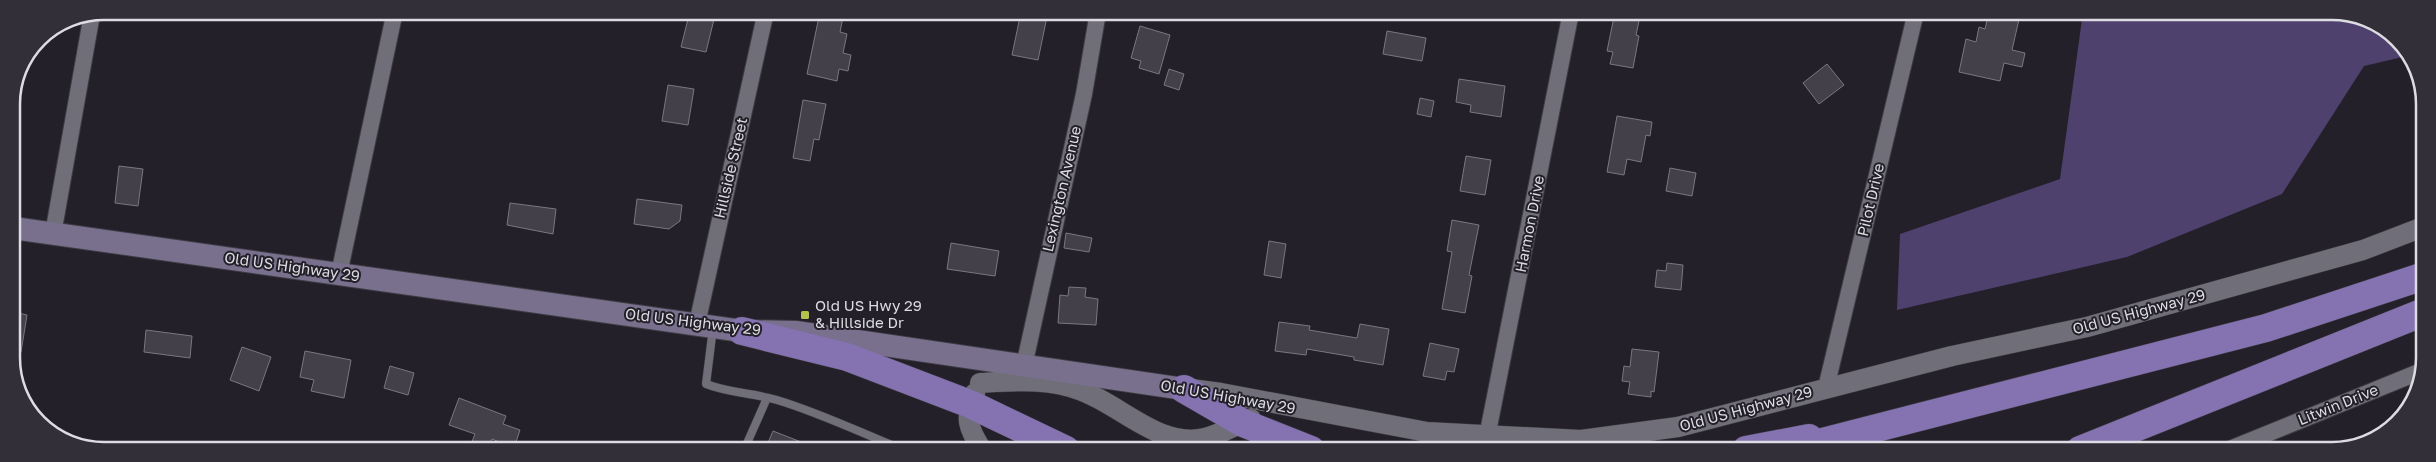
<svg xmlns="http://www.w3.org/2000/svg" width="2436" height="462" font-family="'Golos Text',sans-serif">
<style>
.green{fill:#4e416e}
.building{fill:#43404a;stroke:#797781}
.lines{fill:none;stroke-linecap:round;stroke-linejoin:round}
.service-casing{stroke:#3e3c44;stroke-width:9}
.minor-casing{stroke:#3e3c44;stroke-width:18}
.tertiary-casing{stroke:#3e3c44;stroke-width:21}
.secondary-casing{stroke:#3e3c44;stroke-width:24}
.trunk-casing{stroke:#3e3c44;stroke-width:29}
.service{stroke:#706e78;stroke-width:8}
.minor{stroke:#706e78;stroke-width:16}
.tertiary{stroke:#706e78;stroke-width:20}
.secondary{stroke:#78708d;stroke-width:22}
.trunk{stroke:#8472b1;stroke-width:28}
.poi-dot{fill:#b3c24b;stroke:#232029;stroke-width:2}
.labels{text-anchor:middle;stroke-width:4;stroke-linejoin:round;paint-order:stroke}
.street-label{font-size:15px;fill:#dddce2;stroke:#232029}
.poi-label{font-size:15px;fill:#dddce2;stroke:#232029;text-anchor:start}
.rim{fill:none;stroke:#dddce2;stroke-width:2.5}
</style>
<rect width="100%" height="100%" fill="#232029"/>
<path class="green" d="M 2083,12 L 2344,12 L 2397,38 L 2407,56 L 2364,66 L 2282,194 L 2127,257 L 1897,310 L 1900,234 L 2060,179 Z"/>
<g class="building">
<path d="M 690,11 L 716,11 L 706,52 L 681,47 Z"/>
<path d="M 820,12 L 844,12 L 840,32 L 847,34 L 843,53 L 851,55 L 848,71 L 839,69 L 837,81 L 807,74 Z"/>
<path d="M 1021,12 L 1048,12 L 1038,60 L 1012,55 Z"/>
<path d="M 1615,12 L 1641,12 L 1636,35 L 1639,36 L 1633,68 L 1610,64 L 1613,52 L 1607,51 Z"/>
<path d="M 1989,12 L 2006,12 L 2020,15 L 2012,50 L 2025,53 L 2022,67 L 2004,63 L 2000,81 L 1959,72 L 1966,39 L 1976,42 L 1979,27 L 1985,29 Z"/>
<path d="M 1140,26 L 1170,35 L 1159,74 L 1139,68 L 1141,61 L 1131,58 Z"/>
<path d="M 1387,31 L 1426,38 L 1422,61 L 1383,54 Z"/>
<path d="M 1827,64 L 1844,85 L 1819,104 L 1803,83 Z"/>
<path d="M 1169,69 L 1184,74 L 1179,90 L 1164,85 Z"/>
<path d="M 1459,79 L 1505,86 L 1501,117 L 1470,112 L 1471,105 L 1456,102 Z"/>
<path d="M 668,85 L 694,89 L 688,125 L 662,121 Z"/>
<path d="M 1420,98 L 1434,101 L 1431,117 L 1417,114 Z"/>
<path d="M 803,100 L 826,104 L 819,140 L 814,139 L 810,161 L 793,158 Z"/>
<path d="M 1617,116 L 1652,122 L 1650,136 L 1646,135 L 1641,162 L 1627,159 L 1624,175 L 1607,172 Z"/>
<path d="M 1466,156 L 1491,160 L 1485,195 L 1460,191 Z"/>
<path d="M 119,166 L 143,169 L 138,206 L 115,203 Z"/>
<path d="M 1670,168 L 1696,173 L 1692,196 L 1666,191 Z"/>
<path d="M 637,199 L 682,205 L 680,221 L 669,229 L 634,224 Z"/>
<path d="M 510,203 L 556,209 L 553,234 L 507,225 Z"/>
<path d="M 1452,220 L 1479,225 L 1469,275 L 1472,276 L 1465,313 L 1442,309 L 1452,252 L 1447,251 Z"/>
<path d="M 1066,233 L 1092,238 L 1089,252 L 1064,248 Z"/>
<path d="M 1269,241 L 1286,244 L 1281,278 L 1264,275 Z"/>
<path d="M 951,243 L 999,251 L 995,276 L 947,269 Z"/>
<path d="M 1667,263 L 1683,265 L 1681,290 L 1655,287 L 1657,270 L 1666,271 Z"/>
<path d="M 1069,287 L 1086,288 L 1085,297 L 1098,299 L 1096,325 L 1058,323 L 1060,295 L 1068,296 Z"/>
<path d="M 14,312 L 27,315 L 21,352 L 14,351 Z"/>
<path d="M 1279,322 L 1310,326 L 1309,330 L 1357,338 L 1360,324 L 1389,329 L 1383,365 L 1354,360 L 1354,357 L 1307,349 L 1306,355 L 1275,351 Z"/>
<path d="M 146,330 L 192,336 L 190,358 L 144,352 Z"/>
<path d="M 1430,343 L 1459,349 L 1454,372 L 1447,371 L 1445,380 L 1423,376 Z"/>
<path d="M 242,347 L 271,357 L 259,391 L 230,380 Z"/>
<path d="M 1632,349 L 1659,352 L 1654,392 L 1651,391 L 1651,397 L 1628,394 L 1630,382 L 1622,381 L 1624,366 L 1630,367 Z"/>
<path d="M 305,351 L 351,360 L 344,398 L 311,391 L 314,380 L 300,377 Z"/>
<path d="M 390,366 L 414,373 L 408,395 L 384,388 Z"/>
<path d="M 459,398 L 506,416 L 503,424 L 520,430 L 514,448 L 492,439 L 487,450 L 471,444 L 475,434 L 449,425 Z"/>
<path d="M 773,431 L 819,449 L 819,450 L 765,450 Z"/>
</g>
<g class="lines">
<g class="service-casing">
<g id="service">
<path d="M 713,328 L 706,384 C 729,393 753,393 777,400 C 817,412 855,430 894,446"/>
<path d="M 744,450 L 767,398"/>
</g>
</g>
<g class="minor-casing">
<g id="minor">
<path d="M 53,234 L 92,14"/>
<path d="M 339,274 L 395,11"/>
<path d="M 697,324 L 766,11"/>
<path d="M 1024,366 L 1084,94 L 1098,12"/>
<path d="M 1826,388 L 1916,12"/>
<path d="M 1487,437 L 1571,12"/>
<path d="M 2225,451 L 2424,370"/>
</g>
</g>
<g class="tertiary-casing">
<g id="tertiary">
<path d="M 980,383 C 1015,381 1049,378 1082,391 C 1121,405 1160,449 1205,438 C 1221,434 1236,425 1251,419"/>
<path d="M 1191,389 L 1221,393 L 1427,432 L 1581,440 L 1678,427 L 1952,356 L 2087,327 L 2363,250 L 2423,227"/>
<path d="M 975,393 C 964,418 968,428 982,450"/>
</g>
</g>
<g class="secondary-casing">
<path id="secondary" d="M 13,228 L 742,331 L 796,332 L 1184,389"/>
</g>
<g class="trunk-casing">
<g id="trunk">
<path d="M 742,331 L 847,357 L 970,404 L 1066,450"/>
<path d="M 1184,389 L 1243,423 L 1311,450"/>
<path d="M 1746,450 L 1809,438"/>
<path d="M 1791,450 L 2266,328 L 2424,276"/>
<path d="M 2080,450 L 2424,312"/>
</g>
</g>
<use href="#service" class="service"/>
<use href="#minor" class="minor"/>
<use href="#tertiary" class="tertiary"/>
<use href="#secondary" class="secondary"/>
<use href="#trunk" class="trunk"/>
</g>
<rect class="poi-dot" x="800" y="310" width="10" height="10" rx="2.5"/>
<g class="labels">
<g class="street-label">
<text transform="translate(731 168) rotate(-77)" y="5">Hillside Street</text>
<text transform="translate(1062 189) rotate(-77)" y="5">Lexington Avenue</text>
<text transform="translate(1871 200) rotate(-77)" y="5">Pilot Drive</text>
<text transform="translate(1530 224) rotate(-79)" y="5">Harmon Drive</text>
<text transform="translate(292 267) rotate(8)" y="5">Old US Highway 29</text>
<text transform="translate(2139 312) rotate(-15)" y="5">Old US Highway 29</text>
<text transform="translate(693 322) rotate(7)" y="5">Old US Highway 29</text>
<text transform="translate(1228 397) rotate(10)" y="5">Old US Highway 29</text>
<text transform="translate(2338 405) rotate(-22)" y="5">Litwin Drive</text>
<text transform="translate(1746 409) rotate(-15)" y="5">Old US Highway 29</text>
</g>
<g class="poi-label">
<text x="815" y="311">Old US Hwy 29<tspan x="815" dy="17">&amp; Hillside Dr</tspan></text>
</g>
</g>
<path d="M0 0H2436V462H0ZM104 20H2332A84 84 0 0 1 2416 104V358A84 84 0 0 1 2332 442H104A84 84 0 0 1 20 358V104A84 84 0 0 1 104 20Z" fill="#322f38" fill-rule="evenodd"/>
<path class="rim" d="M104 20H2332A84 84 0 0 1 2416 104V358A84 84 0 0 1 2332 442H104A84 84 0 0 1 20 358V104A84 84 0 0 1 104 20Z"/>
</svg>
